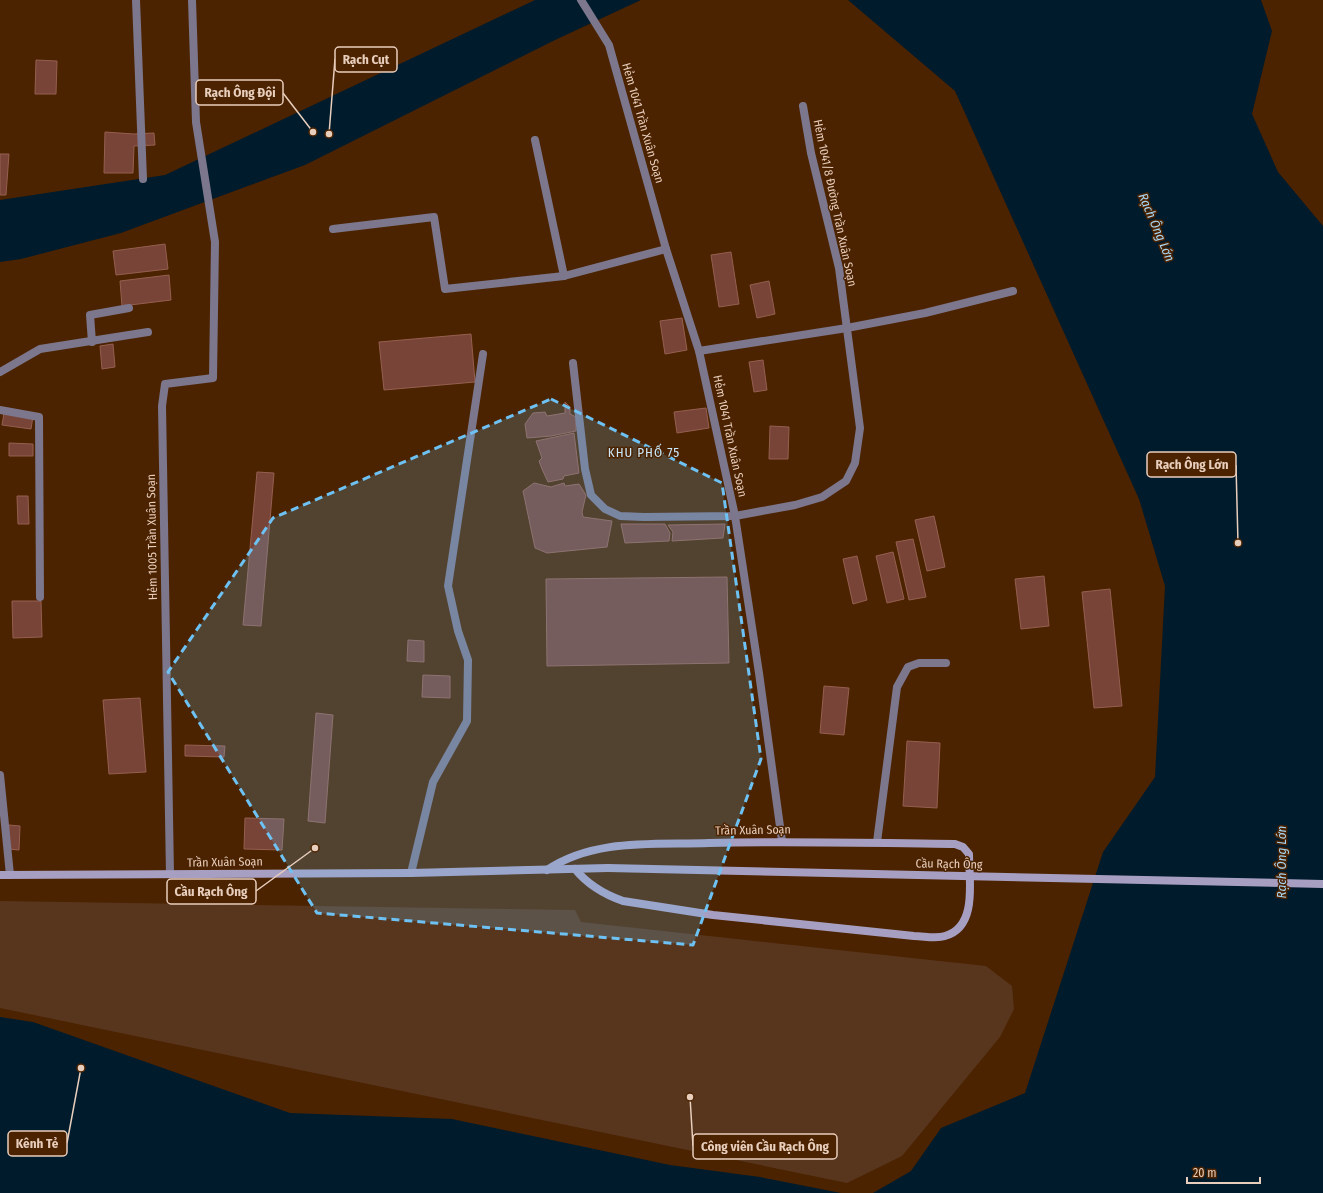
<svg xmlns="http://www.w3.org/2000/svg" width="1323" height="1193" font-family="'Fira Sans Condensed',sans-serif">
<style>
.green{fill:#58361d}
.water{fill:#001b2b}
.building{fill:#784437;stroke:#955f50}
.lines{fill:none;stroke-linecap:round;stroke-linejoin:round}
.lane{stroke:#7c778d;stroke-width:8}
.street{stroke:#7c778d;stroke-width:8}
.secondary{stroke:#a79fc2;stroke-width:8}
.secondary-bridge{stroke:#a79fc2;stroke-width:8}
.marked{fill:#6dc2f3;fill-opacity:0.2;stroke:#6dc2f3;stroke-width:3;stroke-dasharray:8 5;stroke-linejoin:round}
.labels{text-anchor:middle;stroke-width:3;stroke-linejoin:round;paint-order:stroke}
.street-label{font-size:12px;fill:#e8cebd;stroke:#4c2300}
.water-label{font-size:13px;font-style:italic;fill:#a5d6f4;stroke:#4c2300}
.neighbourhood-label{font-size:13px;letter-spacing:1px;fill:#cae8fa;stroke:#4c2300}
.leader{fill:none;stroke:#e8cebd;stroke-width:1.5}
.callout-dot{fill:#e8cebd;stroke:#4c2300;stroke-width:1.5}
.callout{fill:#4c2300;stroke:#e8cebd;stroke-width:1.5}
.callout-label{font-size:13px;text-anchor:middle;font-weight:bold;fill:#e8cebd}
</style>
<rect width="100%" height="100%" fill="#4c2300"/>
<path class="green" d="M 0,901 L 575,910 L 581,922 L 986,966 L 1012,986 L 1014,1009 L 1000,1037 L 902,1156 L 847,1183 L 0,1008 Z"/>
<g class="water">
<path d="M 535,0 L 641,0 L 555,40 L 305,165 L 121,233 L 21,259 L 0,262 L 0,200 L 165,175 Z"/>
<path d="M 848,0 L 1261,0 L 1272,31 L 1252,114 L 1278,172 L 1323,226 L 1323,1193 L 873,1193 L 911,1171 L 941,1128 L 1025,1093 L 1103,852 L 1155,777 L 1165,586 L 1139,499 L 955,91 Z"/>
<path d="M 0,1017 L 33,1022 L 290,1113 L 452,1119 L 670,1165 L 760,1177 L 841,1193 L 0,1193 Z"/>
</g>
<g class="building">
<path d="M 36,60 L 57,61 L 56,94 L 35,94 Z"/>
<path d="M 105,132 L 134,134 L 154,133 L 155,145 L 134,146 L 133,173 L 104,173 Z"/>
<path d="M 0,154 L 9,154 L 6,195 L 0,195 Z"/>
<path d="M 165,244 L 168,269 L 116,275 L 113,251 Z"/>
<path d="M 731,252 L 739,304 L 719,307 L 711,255 Z"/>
<path d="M 169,275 L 171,300 L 122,306 L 120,281 Z"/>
<path d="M 769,281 L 775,314 L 757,318 L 750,285 Z"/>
<path d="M 682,318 L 687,350 L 665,354 L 660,321 Z"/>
<path d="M 471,334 L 475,382 L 384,390 L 379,342 Z"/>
<path d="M 113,344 L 115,367 L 102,369 L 100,346 Z"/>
<path d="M 763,360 L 767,390 L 754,392 L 749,362 Z"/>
<path d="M 565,402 L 570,407 L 570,414 L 576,417 L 576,431 L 551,436 L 527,438 L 525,424 L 533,413 L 545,412 L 547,416 L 565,413 Z"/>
<path d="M 706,408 L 709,428 L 677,433 L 674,412 Z"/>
<path d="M 4,413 L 33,416 L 31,429 L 2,425 Z"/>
<path d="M 770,426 L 789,427 L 788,459 L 769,459 Z"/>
<path d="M 574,433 L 579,473 L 564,476 L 563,479 L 548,482 L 542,469 L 539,461 L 542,458 L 536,441 Z"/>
<path d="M 9,443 L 33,444 L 33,456 L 9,456 Z"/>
<path d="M 257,472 L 274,473 L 261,626 L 243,625 Z"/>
<path d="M 534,483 L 551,487 L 564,483 L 565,486 L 579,484 L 586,495 L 582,512 L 583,517 L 612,521 L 607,547 L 547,553 L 535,548 L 523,491 Z"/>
<path d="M 17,496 L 28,496 L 29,524 L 18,524 Z"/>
<path d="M 934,516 L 945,567 L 927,571 L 915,520 Z"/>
<path d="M 621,524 L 665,524 L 670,533 L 669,541 L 625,543 Z"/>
<path d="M 725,524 L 723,538 L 672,541 L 673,532 L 668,525 Z"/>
<path d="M 913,539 L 926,597 L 909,600 L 896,542 Z"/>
<path d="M 893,552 L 904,599 L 887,603 L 876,556 Z"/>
<path d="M 857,556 L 867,600 L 853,604 L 843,559 Z"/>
<path d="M 1044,576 L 1049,626 L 1021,629 L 1015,579 Z"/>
<path d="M 727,577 L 729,663 L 547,666 L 546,579 Z"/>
<path d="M 1110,589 L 1122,706 L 1094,708 L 1082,592 Z"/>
<path d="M 12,601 L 41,601 L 42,637 L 13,638 Z"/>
<path d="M 408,640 L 424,641 L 424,662 L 407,661 Z"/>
<path d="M 423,675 L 450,676 L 450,698 L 422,697 Z"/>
<path d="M 824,686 L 849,688 L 844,735 L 820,733 Z"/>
<path d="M 140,698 L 146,772 L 109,774 L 103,700 Z"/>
<path d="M 316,713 L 333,715 L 325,823 L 308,821 Z"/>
<path d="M 907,741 L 940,743 L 937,808 L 903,806 Z"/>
<path d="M 185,745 L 225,746 L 224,757 L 185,756 Z"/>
<path d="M 245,818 L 284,819 L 282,850 L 244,849 Z"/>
<path d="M 9,825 L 20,826 L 19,850 L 8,849 Z"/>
</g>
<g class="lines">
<g class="lane">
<path d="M 136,0 L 143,179"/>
<path d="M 535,140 L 564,276"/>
<path d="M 333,229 L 434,217 L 445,289 L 564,276 L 666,249"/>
<path d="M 92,342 L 90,315 L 129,308"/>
<path d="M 699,351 L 847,328 L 925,313 L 1013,291"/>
<path d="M 573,363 L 585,469 L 591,495 L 605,509 L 620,516 L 644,517 L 735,516 L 795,505 L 822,497 L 846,481 L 855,463 L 860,428 L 839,268 L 811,153 L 803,106"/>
<path d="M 0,372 L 40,349 L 148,332"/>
<path d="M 0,410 L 39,417 L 40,597"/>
<path d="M 0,775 L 10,875"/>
<path d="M 877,842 L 897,687 L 908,667 L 919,663 L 946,663"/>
<path d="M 411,873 L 433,782 L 467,721 L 468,660 L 458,631 L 448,586 L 483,354"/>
</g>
<g class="street">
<path d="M 581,0 L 609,45 L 666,249 L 699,351 L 735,516 L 759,673 L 782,841"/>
<path d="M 170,874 L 162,406 L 165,384 L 213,378 L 215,242 L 196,122 L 192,0"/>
</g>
<g class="secondary">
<path d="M 547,870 C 594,838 655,845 709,843 C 791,841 873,843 955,844 L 963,847 L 969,854 C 969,880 978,927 945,936 C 936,939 924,936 914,936 L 713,915 L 623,901 C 603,894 588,885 575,869"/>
<path d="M 0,875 L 411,873 L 608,868"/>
</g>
<path class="secondary-bridge" d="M 608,868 L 1323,884"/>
</g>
<path class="marked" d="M 551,399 L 722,483 L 761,759 L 693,945 L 317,913 L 168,672 L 273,518 Z"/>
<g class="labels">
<g class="street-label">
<text transform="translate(643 123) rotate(74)" y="4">Hẻm 1041 Trần Xuân Soạn</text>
<text transform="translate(835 203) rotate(78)" y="4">Hẻm 1041/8 Đường Trần Xuân Soạn</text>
<text transform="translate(730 436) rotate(78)" y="4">Hẻm 1041 Trần Xuân Soạn</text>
<text transform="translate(152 537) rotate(-91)" y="4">Hẻm 1005 Trần Xuân Soạn</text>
<text transform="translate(753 830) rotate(-1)" y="4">Trần Xuân Soạn</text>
<text transform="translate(225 862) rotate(-1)" y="4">Trần Xuân Soạn</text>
<text transform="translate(949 864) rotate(1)" y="4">Cầu Rạch Ông</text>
</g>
<g class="water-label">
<text transform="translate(1157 227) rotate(67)" y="5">Rạch Ông Lớn</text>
<text transform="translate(1281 862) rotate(-90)" y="5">Rạch Ông Lớn</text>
</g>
<g class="neighbourhood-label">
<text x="644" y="457">KHU PHỐ 75</text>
</g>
</g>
<path class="leader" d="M329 134L335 59M313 132L283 93M1238 543L1236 465M315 848L256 891M81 1068L67 1143M690 1097L693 1146"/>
<g class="callout-dot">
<circle cx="329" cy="134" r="4"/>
<circle cx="313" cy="132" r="4"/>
<circle cx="1238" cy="543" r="4"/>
<circle cx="315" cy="848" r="4"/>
<circle cx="81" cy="1068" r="4"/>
<circle cx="690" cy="1097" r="4"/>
</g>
<g class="callout">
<rect x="335" y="47" width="62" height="25" rx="4"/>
<rect x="196" y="80" width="87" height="25" rx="4"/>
<rect x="1147" y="452" width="89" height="25" rx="4"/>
<rect x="167" y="879" width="89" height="25" rx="4"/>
<rect x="8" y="1131" width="59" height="25" rx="4"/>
<rect x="693" y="1134" width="144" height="25" rx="4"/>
</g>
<g class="callout-label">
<text x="366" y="64">Rạch Cụt</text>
<text x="240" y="97">Rạch Ông Đội</text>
<text x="1192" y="469">Rạch Ông Lớn</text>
<text x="211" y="896">Cầu Rạch Ông</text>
<text x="37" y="1148">Kênh Tẻ</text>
<text x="765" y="1151">Công viên Cầu Rạch Ông</text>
</g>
<path d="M1187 1177v6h73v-6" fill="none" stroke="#e8cebd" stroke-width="2"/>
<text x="1193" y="1177" font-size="12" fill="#e8cebd" stroke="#4c2300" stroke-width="3" paint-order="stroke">20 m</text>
</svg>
